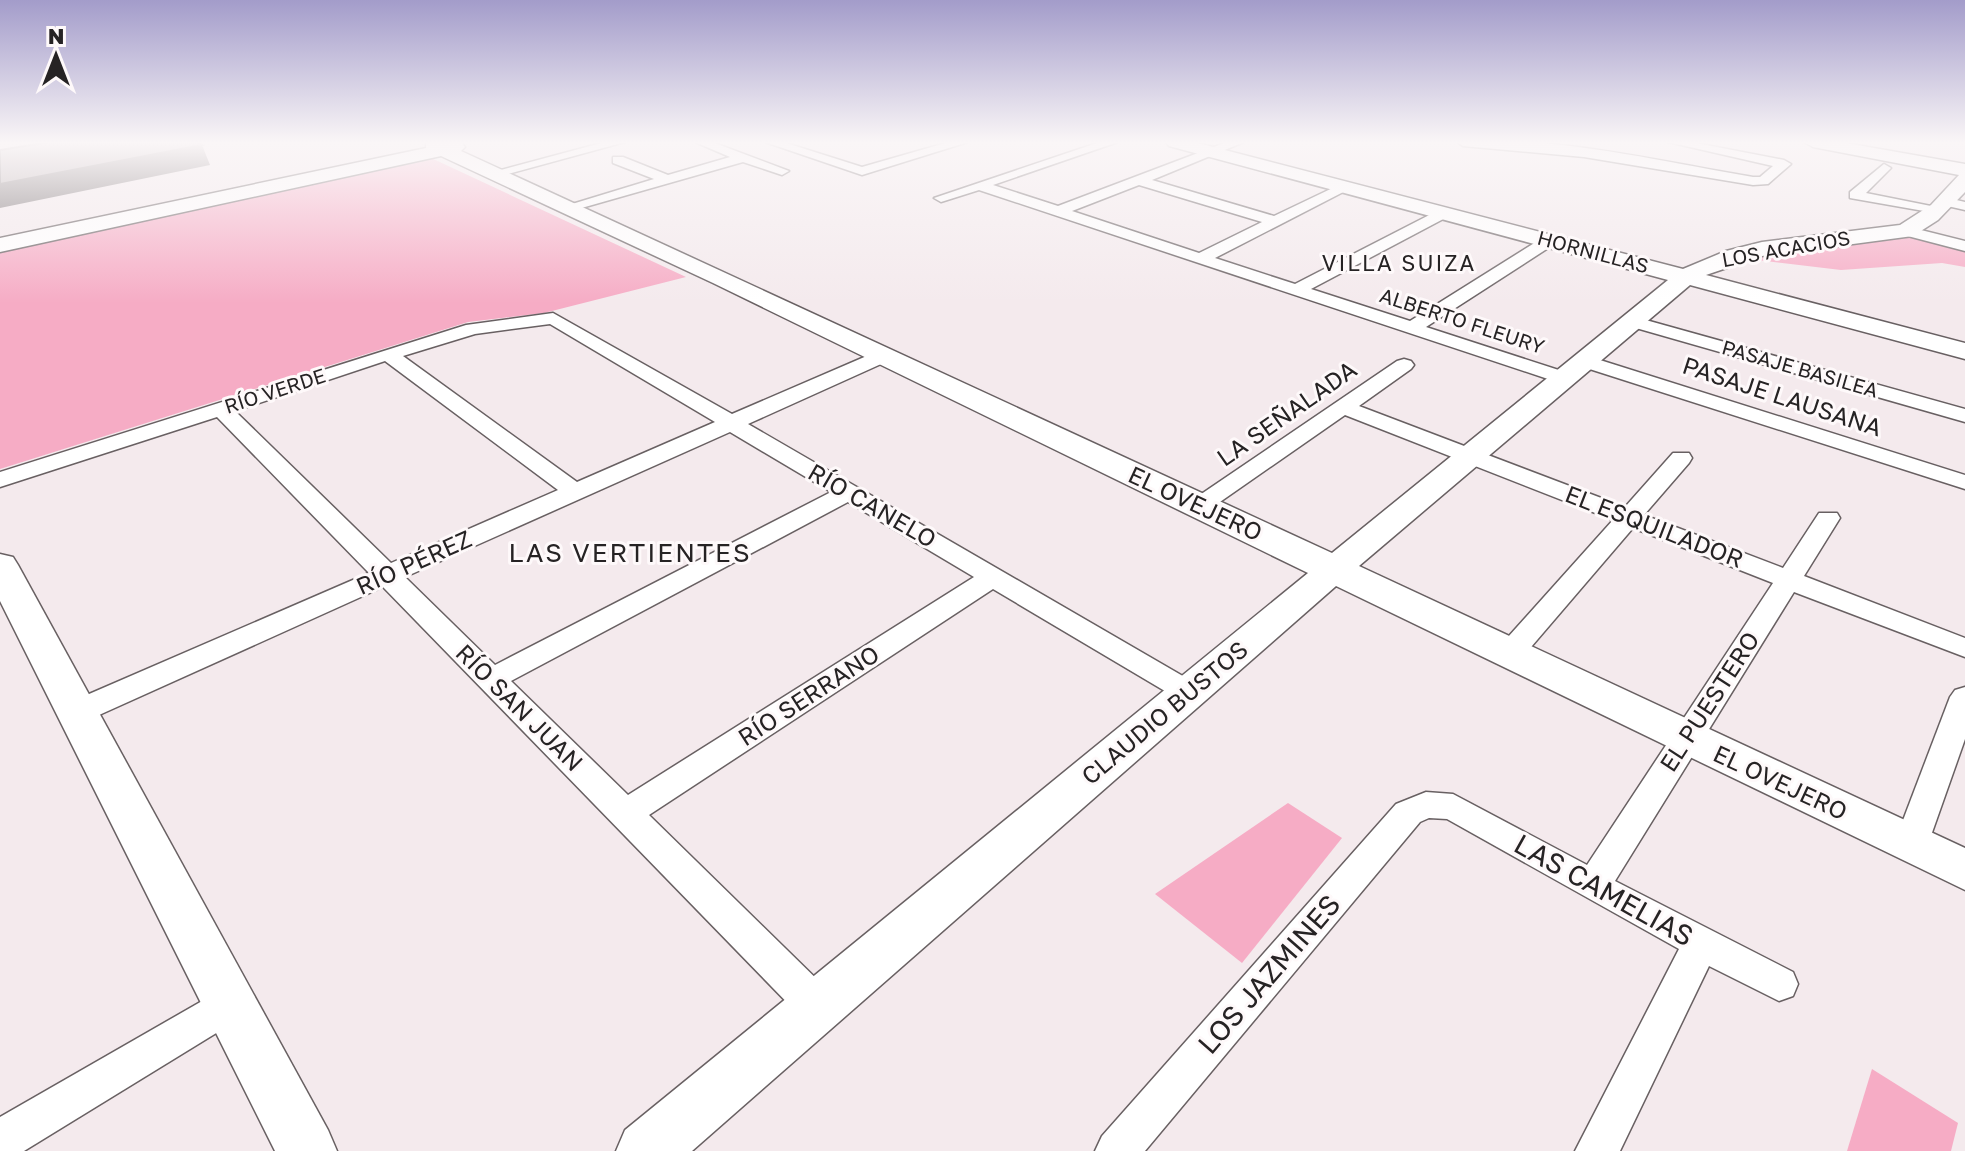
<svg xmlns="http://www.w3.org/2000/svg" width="1965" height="1151" font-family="'Golos Text',sans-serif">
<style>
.green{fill:#f6acc5}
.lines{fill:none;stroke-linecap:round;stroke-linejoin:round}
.street-casing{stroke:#686062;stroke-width:3}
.secondary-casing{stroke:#686062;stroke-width:3}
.street{fill:#fff;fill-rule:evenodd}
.secondary{fill:#fff;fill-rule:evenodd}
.shaded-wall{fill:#7f787a}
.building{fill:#b5acaf;stroke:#7f787a;stroke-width:2}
.labels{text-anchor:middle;stroke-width:6;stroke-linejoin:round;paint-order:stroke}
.far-street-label{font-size:20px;fill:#262324;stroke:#fef9fa}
.far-neighbourhood-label{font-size:22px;letter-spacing:2px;fill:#262324;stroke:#fef9fa}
.street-label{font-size:24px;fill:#262324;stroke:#fef9fa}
.neighbourhood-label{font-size:26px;letter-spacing:2px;fill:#262324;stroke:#fef9fa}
.near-street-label{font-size:28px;fill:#262324;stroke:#fef9fa}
</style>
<rect width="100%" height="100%" fill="#f4eaed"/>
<g class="green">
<path d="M 429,157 L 686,277 L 544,313 L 468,322 L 0,469 L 0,250 Z"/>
<path d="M 1913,237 L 1965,250 L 1965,267 L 1942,263 L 1841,270 L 1748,259 Z"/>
<path d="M 1288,803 L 1342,838 L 1242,963 L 1155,894 Z"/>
<path d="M 1872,1069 L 1958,1123 L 1951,1151 L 1847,1151 Z"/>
</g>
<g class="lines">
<g class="street-casing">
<g id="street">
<path d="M 605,142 L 625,142 L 493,178 L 486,174 Z"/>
<path d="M 695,142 L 712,142 L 789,171 L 782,175 L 743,162 L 571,211 L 561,211 L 559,208 L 654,179 L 613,163 L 613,157 L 623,157 L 668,175 L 730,157 Z"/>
<path d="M 765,142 L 783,142 L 862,167 L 949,142 L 968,142 L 862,175 Z"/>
<path d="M 1100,142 L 1118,142 L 993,185 L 1058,206 L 1227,142 L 1244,142 L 1152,180 L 1274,216 L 1341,184 L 1346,183 L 1353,187 L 1215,258 L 1295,284 L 1439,210 L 1449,210 L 1449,216 L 1311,289 L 1410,321 L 1544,237 L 1556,237 L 1556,243 L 1426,327 L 1571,374 L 1574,378 L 1564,384 L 1557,382 L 979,190 L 941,202 L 934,198 ZM 1139,185 L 1262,222 L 1199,253 L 1072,211 Z"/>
<path d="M 1457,142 C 1554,135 1657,161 1753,177 L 1760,177 L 1773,166 L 1668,142 L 1691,142 L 1784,160 L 1791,164 L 1768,184 L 1753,185 L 1584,157 L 1463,146 Z"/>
<path d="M 1884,164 L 1891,168 L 1866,193 L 1941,208 L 1941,214 L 1850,198 L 1850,192 Z"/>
<path d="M 1948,198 L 1965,202 L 1965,210 L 1943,205 L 1941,202 Z"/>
<path d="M 1905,226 L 1965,241 L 1965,251 L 1900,234 L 1900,228 Z"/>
<path d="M 553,313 L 732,414 L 876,352 L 890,352 L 893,356 L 890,360 L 748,424 L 1200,686 L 1205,693 L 1200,700 L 1190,703 L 1180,700 L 993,589 L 649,815 L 832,994 L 838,1007 L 832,1020 L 818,1025 L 804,1020 L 383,587 L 88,720 L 77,723 L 66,720 L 62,712 L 66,704 L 369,573 L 217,417 L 0,487 L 0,472 L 466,325 ZM 550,324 L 715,422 L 577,482 L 403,356 L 475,334 ZM 385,361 L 558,490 L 391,563 L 235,411 ZM 730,432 L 831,492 L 495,665 L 405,577 ZM 848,502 L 974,577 L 628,795 L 511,681 Z"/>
<path d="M 1635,317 L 1965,409 L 1965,422 L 1629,326 L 1626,322 L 1629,318 Z"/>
<path d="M 1584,355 L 1965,475 L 1965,489 L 1577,365 L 1574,361 Z"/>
<path d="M 1404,359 L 1411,361 L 1414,365 L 1411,369 L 1359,406 L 1625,507 L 1673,453 L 1689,453 L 1692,458 L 1689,463 L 1644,515 L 1783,568 L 1819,513 L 1837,513 L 1840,518 L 1804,576 L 1965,638 L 1965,657 L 1794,592 L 1615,881 L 1793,972 L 1798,984 L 1793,996 L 1779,1001 L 1709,966 L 1620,1151 L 1575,1151 L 1679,949 L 1447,819 L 1429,818 L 1420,822 L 1145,1151 L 1095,1151 L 1102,1136 L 1396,804 L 1426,792 L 1453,794 L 1587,865 L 1773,583 L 1633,528 L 1519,661 L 1509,664 L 1499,661 L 1495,654 L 1499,647 L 1613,520 L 1345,415 L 1207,511 L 1191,511 L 1187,506 L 1191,501 L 1397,361 Z"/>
<path d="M 1965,687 L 1965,739 L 1928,844 L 1923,854 L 1911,858 L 1899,854 L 1894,844 L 1950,697 L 1955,690 Z"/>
<path d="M 230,985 L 244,990 L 249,1003 L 244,1016 L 24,1151 L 0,1151 L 0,1117 Z"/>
</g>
</g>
<g class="secondary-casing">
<g id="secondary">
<path d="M 426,142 L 462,143 L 465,147 L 461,151 L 1332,553 L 1668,280 L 1169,146 L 1166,142 L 1194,142 L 1683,269 L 1726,251 L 1762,242 L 1900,225 L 1931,205 L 1959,175 L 1813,147 L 1804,142 L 1840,142 L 1965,164 L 1965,192 L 1938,220 L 1913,236 L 1762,256 L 1706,275 L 1965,343 L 1965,359 L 1690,285 L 1359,566 L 1965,848 L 1965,890 L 1336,586 L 692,1151 L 616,1151 L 625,1130 L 1308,573 L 713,283 L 441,156 L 0,252 L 0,238 L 426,148 Z"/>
<path d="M 0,554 L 13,557 L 18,565 L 328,1130 L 337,1151 L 275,1151 L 0,601 Z"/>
</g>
</g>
<use href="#street" class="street"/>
<use href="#secondary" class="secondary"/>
</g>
<path class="shaded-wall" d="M 202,145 L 210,165 L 0,208 L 0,184 Z"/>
<path class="building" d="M 49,142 L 197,142 L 202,145 L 0,184 L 0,150 Z"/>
<linearGradient id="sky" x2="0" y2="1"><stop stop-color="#a39cca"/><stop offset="0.47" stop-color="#faf6f7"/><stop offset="1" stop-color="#faf6f7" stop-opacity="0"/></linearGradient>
<rect width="1965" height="303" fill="url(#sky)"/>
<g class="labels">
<g class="far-street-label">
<text transform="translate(1786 249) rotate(-10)" y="7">LOS ACACIOS</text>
<text transform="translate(1593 252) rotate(15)" y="7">HORNILLAS</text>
<text transform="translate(1462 321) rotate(18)" y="7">ALBERTO FLEURY</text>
<text transform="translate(1800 369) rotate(16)" y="7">PASAJE BASILEA</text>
<text transform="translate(275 391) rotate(-18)" y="7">RÍO VERDE</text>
</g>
<g class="far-neighbourhood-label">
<text x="1399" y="271">VILLA SUIZA</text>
</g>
<g class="street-label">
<text transform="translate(1782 397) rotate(18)" y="8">PASAJE LAUSANA</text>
<text transform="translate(1287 414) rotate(-35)" y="8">LA SEÑALADA</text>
<text transform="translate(1195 504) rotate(25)" y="8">EL OVEJERO</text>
<text transform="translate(872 506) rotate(30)" y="8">RÍO CANELO</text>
<text transform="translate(1654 527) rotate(21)" y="8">EL ESQUILADOR</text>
<text transform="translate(414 563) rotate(-24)" y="8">RÍO PÉREZ</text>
<text transform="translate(809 696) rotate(-33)" y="8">RÍO SERRANO</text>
<text transform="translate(1710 702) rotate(-57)" y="8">EL PUESTERO</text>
<text transform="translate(519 708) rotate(45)" y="8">RÍO SAN JUAN</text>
<text transform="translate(1165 713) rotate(-40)" y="8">CLAUDIO BUSTOS</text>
<text transform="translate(1780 783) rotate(25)" y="8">EL OVEJERO</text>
</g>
<g class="neighbourhood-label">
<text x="630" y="562">LAS VERTIENTES</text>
</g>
<g class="near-street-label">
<text transform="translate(1604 890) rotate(29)" y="10">LAS CAMELIAS</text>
<text transform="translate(1269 974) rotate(-49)" y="10">LOS JAZMINES</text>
</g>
</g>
<g transform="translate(56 56)" stroke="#fef9fa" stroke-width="6" paint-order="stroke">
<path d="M0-6L14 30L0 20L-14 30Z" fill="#262324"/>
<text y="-12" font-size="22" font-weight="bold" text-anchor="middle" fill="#262324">N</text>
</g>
</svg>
